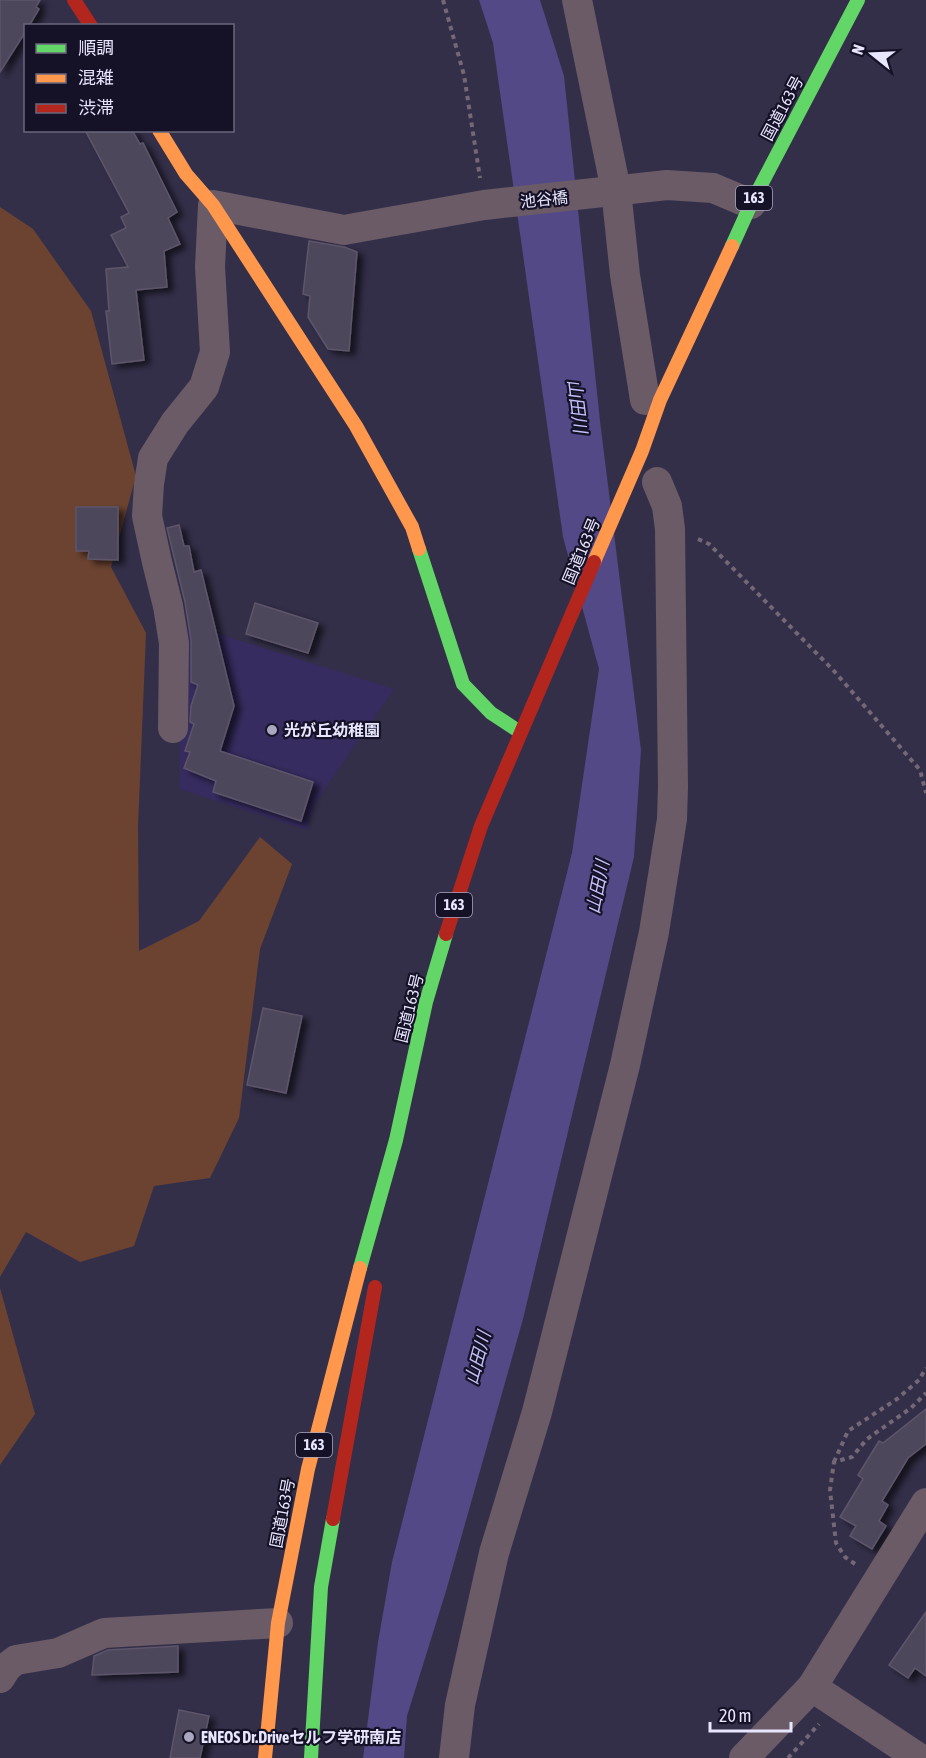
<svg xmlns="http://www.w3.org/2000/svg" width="926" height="1758" font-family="'Asap Condensed','Noto Sans JP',sans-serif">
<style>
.built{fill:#362c5f}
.green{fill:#6c4331}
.water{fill:#524986}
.building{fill:#4e475b;stroke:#5d556b;stroke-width:1.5;filter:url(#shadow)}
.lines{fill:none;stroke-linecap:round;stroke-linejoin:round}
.path{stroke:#736875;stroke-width:4;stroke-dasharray:4.5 4.5;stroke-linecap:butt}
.street{stroke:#6a5b67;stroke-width:30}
.fast{stroke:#63d668;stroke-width:14}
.slow{stroke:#ff974d;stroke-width:14}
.jam{stroke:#b3261e;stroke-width:14}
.poi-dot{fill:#a9a6bf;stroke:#151227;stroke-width:2}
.labels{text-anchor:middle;stroke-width:4.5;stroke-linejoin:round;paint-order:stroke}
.shield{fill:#151227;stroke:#a9a6be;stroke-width:1.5}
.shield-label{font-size:15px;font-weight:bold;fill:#e8e6ff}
.street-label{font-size:16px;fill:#e8e6ff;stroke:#151227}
.poi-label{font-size:16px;font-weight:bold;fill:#e8e6ff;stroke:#151227;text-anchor:start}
.water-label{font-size:18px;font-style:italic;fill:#c5c0f9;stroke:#151227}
</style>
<defs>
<filter id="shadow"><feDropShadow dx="6" dy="4" stdDeviation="3" flood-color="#0009"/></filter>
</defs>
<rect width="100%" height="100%" fill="#342f49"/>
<path class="built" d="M 190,625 L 394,689 L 315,803 L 306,830 L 180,789 L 179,632 Z"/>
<g class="green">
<path d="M 0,207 L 33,229 L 91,311 L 136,476 L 111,567 L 146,633 L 138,827 L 139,951 L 199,921 L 260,837 L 292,864 L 260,949 L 239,1118 L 210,1178 L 154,1186 L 134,1246 L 80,1262 L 26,1232 L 0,1277 Z"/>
<path d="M 0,1288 L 35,1414 L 0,1465 Z"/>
</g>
<path class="water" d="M 479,0 L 540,0 L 564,76 L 600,421 L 641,750 L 634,857 L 523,1319 L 446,1591 L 407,1716 L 404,1758 L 363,1758 L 378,1642 L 392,1562 L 572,853 L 599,669 L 563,537 L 493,43 Z"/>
<g class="building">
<path d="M 0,0 L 40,0 L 36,7 L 39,9 L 29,26 L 26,26 L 26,31 L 0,72 Z"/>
<path d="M 85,130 L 132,130 L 140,144 L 143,143 L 177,212 L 168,218 L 180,244 L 164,251 L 167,287 L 136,290 L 144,360 L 112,364 L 106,311 L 109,311 L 106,269 L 128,267 L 111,235 L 126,228 L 121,217 L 129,213 Z"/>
<path d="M 309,241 L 344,247 L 357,252 L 349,351 L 328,349 L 308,317 L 310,296 L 303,294 Z"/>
<path d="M 76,507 L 118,507 L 118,560 L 88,559 L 89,551 L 76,551 Z"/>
<path d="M 179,525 L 184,546 L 189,546 L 194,572 L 201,570 L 234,706 L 220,751 L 313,782 L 301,821 L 213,792 L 216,781 L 184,768 L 190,752 L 185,751 L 194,724 L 190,722 L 191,706 L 198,685 L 191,682 L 191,640 L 185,602 L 167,528 Z"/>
<path d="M 255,603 L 318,623 L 308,653 L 246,634 Z"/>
<path d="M 263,1008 L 302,1016 L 286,1093 L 247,1085 Z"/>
<path d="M 926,1409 L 926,1444 L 908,1458 L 882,1501 L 888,1505 L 879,1521 L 886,1526 L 872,1549 L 850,1536 L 856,1526 L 840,1517 L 863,1479 L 858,1475 L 879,1441 L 883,1443 Z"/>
<path d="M 926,1612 L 926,1676 L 915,1668 L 908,1678 L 889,1665 Z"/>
<path d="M 178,1646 L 178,1672 L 92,1675 L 94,1656 L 108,1650 Z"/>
<path d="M 179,1710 L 209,1716 L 200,1758 L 170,1758 Z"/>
</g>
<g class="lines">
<g class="path">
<path d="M 443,0 L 464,75 L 480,178"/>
<path d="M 698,539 L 709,544 L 834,671 L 920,770 L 926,793"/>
<path d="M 834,1462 L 848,1431 L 897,1399 L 919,1380 L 926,1368"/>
<path d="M 855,1564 L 845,1557 L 836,1543 L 830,1490 L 834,1462 L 852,1457 L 867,1439 L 911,1408 L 926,1393"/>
<path d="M 788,1758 L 819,1724"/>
</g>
<g class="street">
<path d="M 577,0 L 616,190 L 625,275 L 645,400"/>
<path d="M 173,728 L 174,643 L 168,606 L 157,562 L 147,516 L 149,484 L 153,458 L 175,423 L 204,387 L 215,352 L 210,267 L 213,205 L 344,230 L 484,205 L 667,185 L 713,188 L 751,204"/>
<path d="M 0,1678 L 7,1667 L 16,1660 L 58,1653 L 104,1633 L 278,1623"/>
<path d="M 812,1687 L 919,1758"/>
<path d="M 454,1758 L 460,1705 L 494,1553 L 537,1412 L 625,1065 L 654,932 L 672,819 L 673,787 L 670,529 L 667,506 L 657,482"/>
<path d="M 744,1758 L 812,1687 L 926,1503"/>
</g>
<g class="fast">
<path d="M 732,246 L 751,204 L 858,0"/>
<path d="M 419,549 L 463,684 L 491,713 L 520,732"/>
<path d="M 360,1268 L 396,1140 L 426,1002 L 446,934"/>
<path d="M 311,1758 L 321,1587 L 333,1519"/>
</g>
<g class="slow">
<path d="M 159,130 L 186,174 L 213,205 L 356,426 L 412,527 L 419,549"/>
<path d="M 594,562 L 642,451 L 660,400 L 732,246"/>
<path d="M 265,1758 L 278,1623 L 308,1469 L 360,1268"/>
</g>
<g class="jam">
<path d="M 74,0 L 91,26"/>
<path d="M 446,934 L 481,826 L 594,562"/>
<path d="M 333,1519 L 375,1287"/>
</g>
</g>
<g class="poi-dot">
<circle cx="272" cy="730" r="6"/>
<circle cx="189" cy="1737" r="6"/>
</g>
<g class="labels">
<g class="shield">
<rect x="736" y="186" width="36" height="24" rx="4.5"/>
<rect x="436" y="893" width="36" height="24" rx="4.5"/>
<rect x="296" y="1433" width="36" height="24" rx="4.5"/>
</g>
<g class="shield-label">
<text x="754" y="203">163</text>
<text x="454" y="910">163</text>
<text x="314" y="1450">163</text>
</g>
<g class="street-label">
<text transform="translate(782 108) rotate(-62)" y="6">国道163号</text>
<text transform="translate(544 199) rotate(-6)" y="6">池谷橋</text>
<text transform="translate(581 551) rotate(-67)" y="6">国道163号</text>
<text transform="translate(409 1008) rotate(-76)" y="6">国道163号</text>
<text transform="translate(282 1513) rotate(-79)" y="6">国道163号</text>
</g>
<g class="poi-label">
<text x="284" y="736">光が丘幼稚園</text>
<text x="201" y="1743">ENEOS Dr.Driveセルフ学研南店</text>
</g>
<g class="water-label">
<text transform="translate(577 406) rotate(83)" y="6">山田川</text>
<text transform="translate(598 887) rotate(-79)" y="6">山田川</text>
<text transform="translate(478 1358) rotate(-75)" y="6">山田川</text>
</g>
</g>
<rect x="24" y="24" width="210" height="108" fill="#151227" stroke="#69677d" stroke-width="1.5"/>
<rect x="36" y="44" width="30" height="9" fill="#63d668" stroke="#69677d" stroke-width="1.5"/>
<text x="78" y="54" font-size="18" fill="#e8e6ff">順調</text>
<rect x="36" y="74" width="30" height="9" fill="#ff974d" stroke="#69677d" stroke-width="1.5"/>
<text x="78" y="84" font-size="18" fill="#e8e6ff">混雑</text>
<rect x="36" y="104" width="30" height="9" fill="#b3261e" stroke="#69677d" stroke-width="1.5"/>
<text x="78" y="114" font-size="18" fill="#e8e6ff">渋滞</text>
<g transform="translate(872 54) rotate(288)" stroke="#151227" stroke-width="4.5" paint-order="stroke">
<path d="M0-4.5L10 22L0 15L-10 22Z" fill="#e8e6ff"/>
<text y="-9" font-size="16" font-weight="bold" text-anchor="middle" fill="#e8e6ff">N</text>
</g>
<path d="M710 1722v9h81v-9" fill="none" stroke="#e8e6ff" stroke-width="3"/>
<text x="719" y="1722" font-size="18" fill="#e8e6ff" stroke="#151227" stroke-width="4.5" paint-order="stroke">20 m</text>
</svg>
